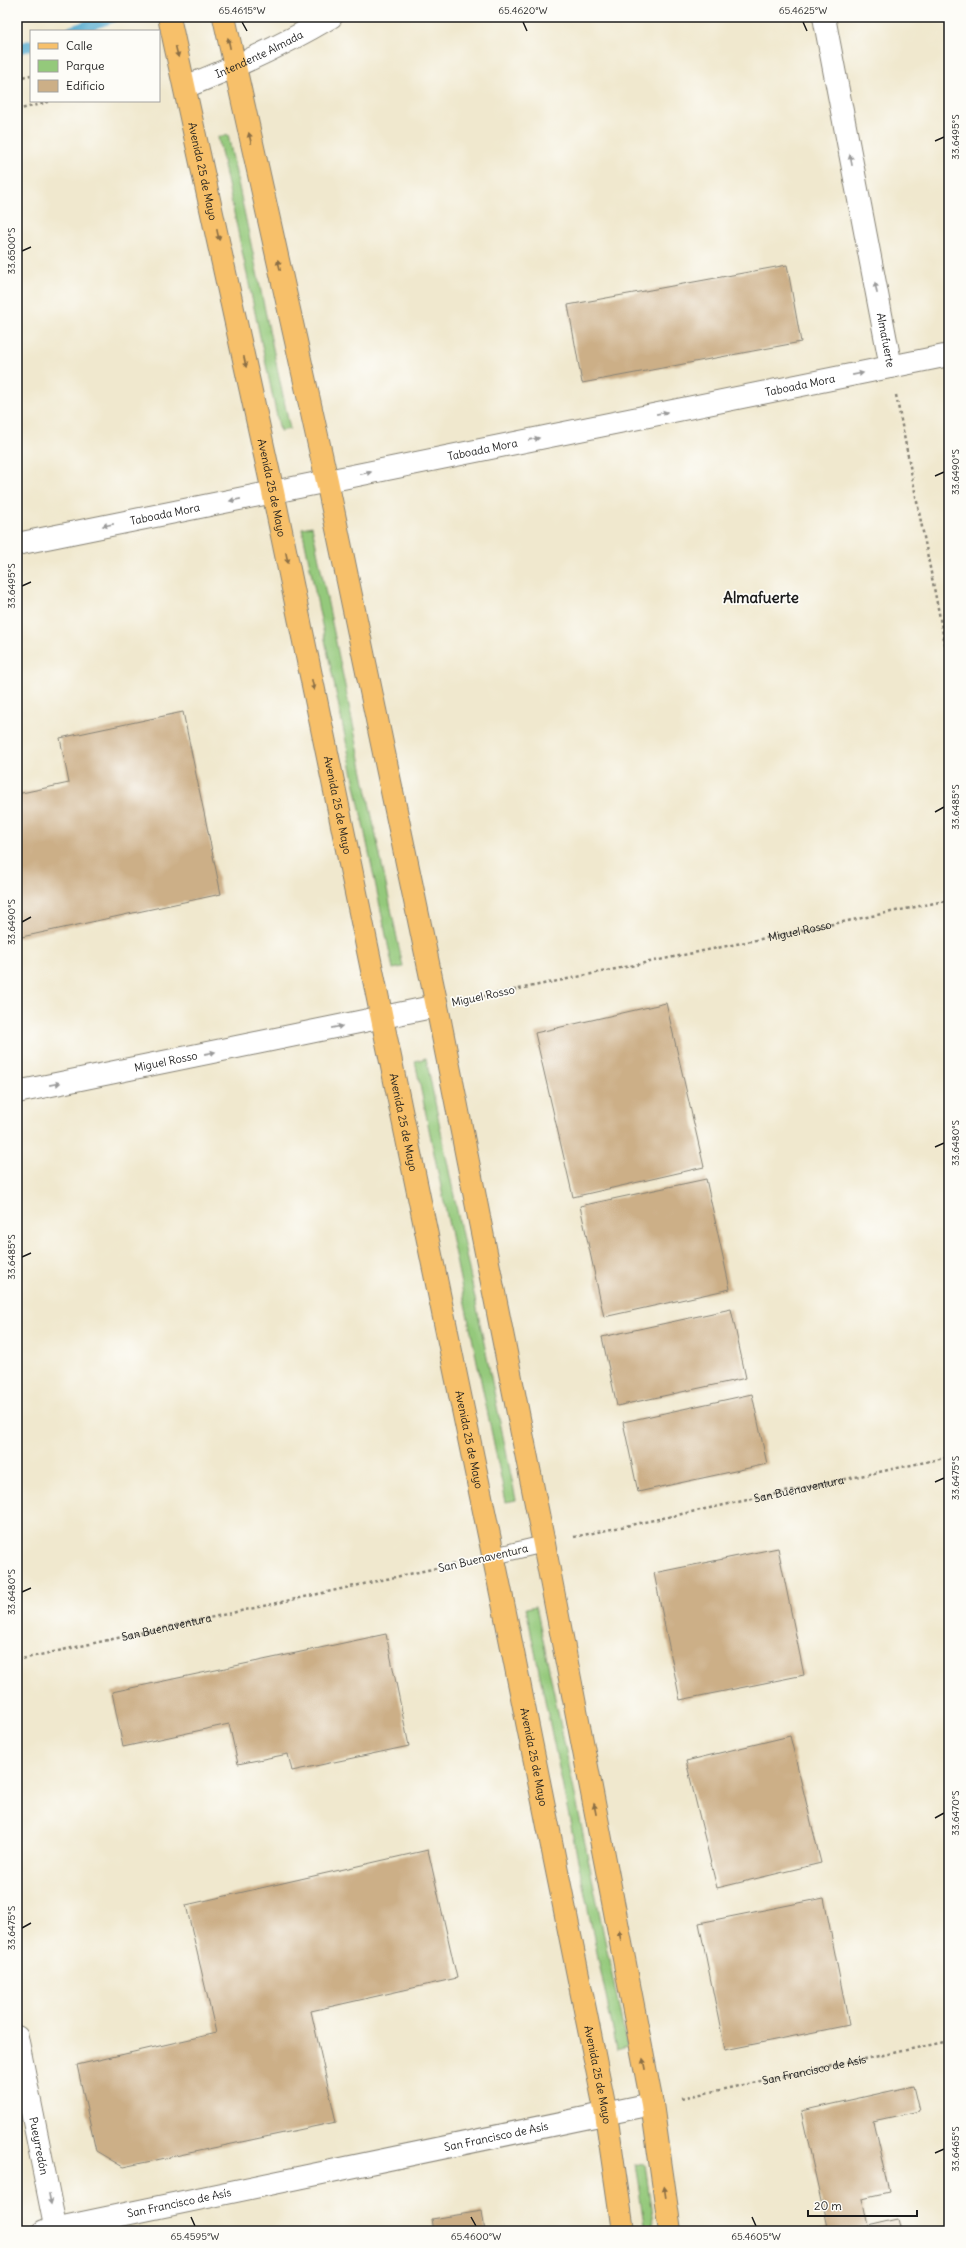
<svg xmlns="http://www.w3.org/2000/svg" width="966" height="2248" font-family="Delius,sans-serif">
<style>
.green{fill:#94c97b;stroke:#58724c}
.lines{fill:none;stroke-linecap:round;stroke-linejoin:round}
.stream{stroke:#52aacf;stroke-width:11}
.building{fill:#ccaf87}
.service-casing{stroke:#868275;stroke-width:18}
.minor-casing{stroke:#868275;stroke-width:24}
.primary-casing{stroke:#868275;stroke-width:24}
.path{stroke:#868275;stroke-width:2.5;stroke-dasharray:3 3;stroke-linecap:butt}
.service{stroke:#fff;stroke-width:16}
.minor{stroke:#fff;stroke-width:22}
.primary{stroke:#f7c06b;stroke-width:22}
.oneway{fill:#8a6e44}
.oneway2{fill:#999}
.ticks{fill:none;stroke:#1c1c1c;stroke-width:1.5}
.labels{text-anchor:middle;stroke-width:3.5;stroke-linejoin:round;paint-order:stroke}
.street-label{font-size:11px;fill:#1c1c1c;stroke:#fdfcf7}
.district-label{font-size:15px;font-weight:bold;fill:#1c1c1c;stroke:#fdfcf7}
.neatline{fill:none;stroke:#1c1c1c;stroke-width:1.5}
.ticks-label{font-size:10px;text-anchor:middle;fill:#1c1c1c}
</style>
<rect width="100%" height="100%" fill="#fdfcf7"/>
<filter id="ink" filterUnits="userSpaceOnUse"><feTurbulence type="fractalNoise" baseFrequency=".025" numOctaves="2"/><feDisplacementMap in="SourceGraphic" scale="8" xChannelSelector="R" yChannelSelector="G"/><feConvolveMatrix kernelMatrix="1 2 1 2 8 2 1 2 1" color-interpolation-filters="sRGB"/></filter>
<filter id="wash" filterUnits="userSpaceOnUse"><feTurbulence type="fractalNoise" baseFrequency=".012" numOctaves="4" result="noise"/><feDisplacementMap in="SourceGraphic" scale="16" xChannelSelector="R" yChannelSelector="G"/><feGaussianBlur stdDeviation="0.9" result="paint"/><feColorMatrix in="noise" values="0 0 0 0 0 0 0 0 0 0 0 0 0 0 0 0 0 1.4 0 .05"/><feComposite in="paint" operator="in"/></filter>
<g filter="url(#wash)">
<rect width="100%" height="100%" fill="#f0e8ce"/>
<g class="green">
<path d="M 228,135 L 290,429 L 280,431 L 218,137 Z"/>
<path d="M 312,526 L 403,967 L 393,969 L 302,528 Z"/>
<path d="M 426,1058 L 516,1500 L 506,1502 L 415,1061 Z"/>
<path d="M 536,1606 L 627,2047 L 617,2050 L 526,1608 Z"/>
<path d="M 635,2163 L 645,2164 L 654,2231 L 645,2231 Z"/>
</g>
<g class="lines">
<g class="stream">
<path d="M 72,31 L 113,17"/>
<path d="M 17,49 L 31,45"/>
</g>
</g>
<g id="blocks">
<g class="building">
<path d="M 787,265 L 801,342 L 582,383 L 568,305 Z"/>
<path d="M 183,712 L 221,894 L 17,938 L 17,794 L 69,783 L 60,738 Z"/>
<path d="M 666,1003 L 704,1167 L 573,1197 L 535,1033 Z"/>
<path d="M 706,1179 L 730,1289 L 604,1317 L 580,1206 Z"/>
<path d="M 731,1309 L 746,1378 L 617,1406 L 602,1337 Z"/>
<path d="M 752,1394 L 767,1464 L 638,1492 L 623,1422 Z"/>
<path d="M 778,1548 L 804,1675 L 680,1700 L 654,1573 Z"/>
<path d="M 386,1634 L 409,1746 L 292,1771 L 288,1754 L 238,1764 L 229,1724 L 123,1747 L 112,1692 Z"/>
<path d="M 790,1736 L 821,1863 L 717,1888 L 686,1761 Z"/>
<path d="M 428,1850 L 457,1978 L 311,2011 L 336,2122 L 123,2167 L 96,2151 L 77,2065 L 216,2033 L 186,1905 Z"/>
<path d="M 824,1898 L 849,2025 L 725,2050 L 699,1923 Z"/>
<path d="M 913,2086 L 919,2111 L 873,2121 L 889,2192 L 862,2198 L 868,2226 L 898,2219 L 901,2231 L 814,2231 L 827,2227 L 801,2111 Z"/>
<path d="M 482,2211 L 485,2231 L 434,2231 L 432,2219 Z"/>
</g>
</g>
</g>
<g filter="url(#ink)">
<use href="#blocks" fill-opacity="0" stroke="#868275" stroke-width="1"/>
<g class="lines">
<g class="service-casing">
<path id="service" d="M 494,1556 L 544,1544"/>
</g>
<g class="minor-casing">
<g id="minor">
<path id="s5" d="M 824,17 L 891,367"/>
<path id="s6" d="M 185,87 C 236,67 284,45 331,17"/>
<path id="s7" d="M 17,544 L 949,355"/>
<path id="s8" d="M 17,1092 L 437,1006"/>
<path id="s9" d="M 17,2037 L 56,2231"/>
<path id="s10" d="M 44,2231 L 652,2104"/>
</g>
</g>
<g class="primary-casing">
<g id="primary">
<path id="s11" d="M 169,17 L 273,492 L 501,1593 L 606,2114 L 623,2231"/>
<path d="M 224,17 L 327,481 L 437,1006 L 544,1544 L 652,2104 L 670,2231"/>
</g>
</g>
<g class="path">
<path d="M 17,78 L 31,75"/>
<path d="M 17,110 L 52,101"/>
<path d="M 896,395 L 949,664"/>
<path id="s1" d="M 466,1000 L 949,900"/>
<path id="s2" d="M 574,1537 L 949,1457"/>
<path id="s3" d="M 17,1660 L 464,1562"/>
<path id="s4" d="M 682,2098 L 949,2041"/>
</g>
<use href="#service" class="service"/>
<use href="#minor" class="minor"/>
<use href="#primary" class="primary"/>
</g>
<defs><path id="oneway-solid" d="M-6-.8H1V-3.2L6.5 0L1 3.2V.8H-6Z"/></defs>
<g class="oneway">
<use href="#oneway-solid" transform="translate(229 43) rotate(-102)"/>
<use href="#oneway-solid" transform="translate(177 52) rotate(76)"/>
<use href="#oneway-solid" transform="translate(250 138) rotate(-103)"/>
<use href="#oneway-solid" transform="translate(218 235) rotate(78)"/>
<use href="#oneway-solid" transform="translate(279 265) rotate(-103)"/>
<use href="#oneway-solid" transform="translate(245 362) rotate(78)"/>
<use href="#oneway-solid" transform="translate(287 558) rotate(78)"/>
<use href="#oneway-solid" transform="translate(313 685) rotate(78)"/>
<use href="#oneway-solid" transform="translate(595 1809) rotate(-101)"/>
<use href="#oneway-solid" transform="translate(620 1936) rotate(-101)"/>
<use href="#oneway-solid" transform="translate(644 2064) rotate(-101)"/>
<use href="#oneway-solid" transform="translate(665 2192) rotate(-98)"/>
</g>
<g class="oneway2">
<use href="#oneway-solid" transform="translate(851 160) rotate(-101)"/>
<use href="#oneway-solid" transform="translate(876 288) rotate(-101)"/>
<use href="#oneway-solid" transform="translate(858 374) rotate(-11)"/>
<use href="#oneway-solid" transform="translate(662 413) rotate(-11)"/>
<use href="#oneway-solid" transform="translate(534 439) rotate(-11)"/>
<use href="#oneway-solid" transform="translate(366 473) rotate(-12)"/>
<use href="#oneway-solid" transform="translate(235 500) rotate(169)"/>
<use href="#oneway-solid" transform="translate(108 525) rotate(169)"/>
<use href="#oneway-solid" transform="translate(337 1027) rotate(-11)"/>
<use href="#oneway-solid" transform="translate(210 1053) rotate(-11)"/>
<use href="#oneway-solid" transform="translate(55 1084) rotate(-11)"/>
<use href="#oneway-solid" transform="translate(50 2199) rotate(79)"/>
</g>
</g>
<path class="ticks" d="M 242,22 L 247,31M 523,22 L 527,31M 803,22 L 807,31M 935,141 L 944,137M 22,251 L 31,247M 935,476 L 944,472M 22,586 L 31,582M 935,812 L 944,807M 22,922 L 31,917M 935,1147 L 944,1143M 22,1257 L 31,1253M 935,1482 L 944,1478M 22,1592 L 31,1588M 935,1818 L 944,1813M 22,1928 L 31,1923M 935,2153 L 944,2149M 191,2217 L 195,2226M 471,2217 L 476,2226M 752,2217 L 756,2226"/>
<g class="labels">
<g class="street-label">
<text dy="4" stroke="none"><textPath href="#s6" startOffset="81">Intendente Almada</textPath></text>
<text dy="4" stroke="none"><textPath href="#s11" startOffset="158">Avenida 25 de Mayo</textPath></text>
<text dy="4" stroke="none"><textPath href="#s5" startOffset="329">Almafuerte</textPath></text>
<text dy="4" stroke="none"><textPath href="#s7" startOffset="799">Taboada Mora</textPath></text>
<text dy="4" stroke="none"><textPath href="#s7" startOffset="475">Taboada Mora</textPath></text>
<text dy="4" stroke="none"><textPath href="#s11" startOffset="482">Avenida 25 de Mayo</textPath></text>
<text dy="4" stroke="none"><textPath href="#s7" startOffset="151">Taboada Mora</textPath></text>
<text dy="4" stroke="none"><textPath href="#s11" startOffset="806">Avenida 25 de Mayo</textPath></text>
<text dy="4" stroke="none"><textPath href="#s1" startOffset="341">Miguel Rosso</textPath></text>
<text transform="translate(483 996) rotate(-12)" y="4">Miguel Rosso</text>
<text dy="4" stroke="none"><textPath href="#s8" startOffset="152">Miguel Rosso</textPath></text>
<text dy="4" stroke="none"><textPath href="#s11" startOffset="1130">Avenida 25 de Mayo</textPath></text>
<text dy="4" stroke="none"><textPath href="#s11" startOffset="1454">Avenida 25 de Mayo</textPath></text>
<text dy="4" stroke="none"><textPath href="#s2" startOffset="230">San Buenaventura</textPath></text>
<text transform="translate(483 1558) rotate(-13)" y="4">San Buenaventura</text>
<text dy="4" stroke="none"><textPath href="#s3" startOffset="153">San Buenaventura</textPath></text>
<text dy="4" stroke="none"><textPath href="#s11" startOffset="1778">Avenida 25 de Mayo</textPath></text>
<text dy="4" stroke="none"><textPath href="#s4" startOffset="135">San Francisco de Asís</textPath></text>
<text dy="4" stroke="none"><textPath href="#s11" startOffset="2102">Avenida 25 de Mayo</textPath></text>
<text dy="4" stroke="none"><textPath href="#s10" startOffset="462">San Francisco de Asís</textPath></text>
<text dy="4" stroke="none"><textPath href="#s9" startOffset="111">Pueyrredón</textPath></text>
<text dy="4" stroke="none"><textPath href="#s10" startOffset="138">San Francisco de Asís</textPath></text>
</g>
<g class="district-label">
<text x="761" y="603">Almafuerte</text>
</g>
</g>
<rect width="966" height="2248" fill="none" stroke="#fdfcf7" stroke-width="44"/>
<rect x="30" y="30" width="130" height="72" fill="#fdfcf7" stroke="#a3a29f"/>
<rect x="38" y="43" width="20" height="6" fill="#f7c06b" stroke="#a3a29f"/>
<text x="66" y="50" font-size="12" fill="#1c1c1c">Calle</text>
<rect x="38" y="60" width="20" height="12" fill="#94c97b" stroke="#a3a29f"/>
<text x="66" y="70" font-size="12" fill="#1c1c1c">Parque</text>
<rect x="38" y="80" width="20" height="12" fill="#ccaf87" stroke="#a3a29f"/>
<text x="66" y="90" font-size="12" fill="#1c1c1c">Edificio</text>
<path d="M808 2210v6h109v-6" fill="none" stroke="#1c1c1c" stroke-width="2"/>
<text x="814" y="2210" font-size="12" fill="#1c1c1c" stroke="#fdfcf7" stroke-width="3" paint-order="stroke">20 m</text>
<rect x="22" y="22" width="922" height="2204" class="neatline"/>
<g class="ticks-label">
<text x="242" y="14">65.4615°W</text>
<text x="523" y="14">65.4620°W</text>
<text x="803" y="14">65.4625°W</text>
<text transform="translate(955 137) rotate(-90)" y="4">33.6495°S</text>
<text transform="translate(11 251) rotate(-90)" y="4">33.6500°S</text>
<text transform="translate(955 472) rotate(-90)" y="4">33.6490°S</text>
<text transform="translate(11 586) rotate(-90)" y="4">33.6495°S</text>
<text transform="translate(955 807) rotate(-90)" y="4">33.6485°S</text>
<text transform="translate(11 922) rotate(-90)" y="4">33.6490°S</text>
<text transform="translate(955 1143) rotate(-90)" y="4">33.6480°S</text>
<text transform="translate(11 1257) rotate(-90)" y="4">33.6485°S</text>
<text transform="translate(955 1478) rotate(-90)" y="4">33.6475°S</text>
<text transform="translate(11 1592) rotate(-90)" y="4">33.6480°S</text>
<text transform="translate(955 1813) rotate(-90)" y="4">33.6470°S</text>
<text transform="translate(11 1928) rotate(-90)" y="4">33.6475°S</text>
<text transform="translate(955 2149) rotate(-90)" y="4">33.6465°S</text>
<text x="195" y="2240">65.4595°W</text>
<text x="476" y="2240">65.4600°W</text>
<text x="756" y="2240">65.4605°W</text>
</g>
</svg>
